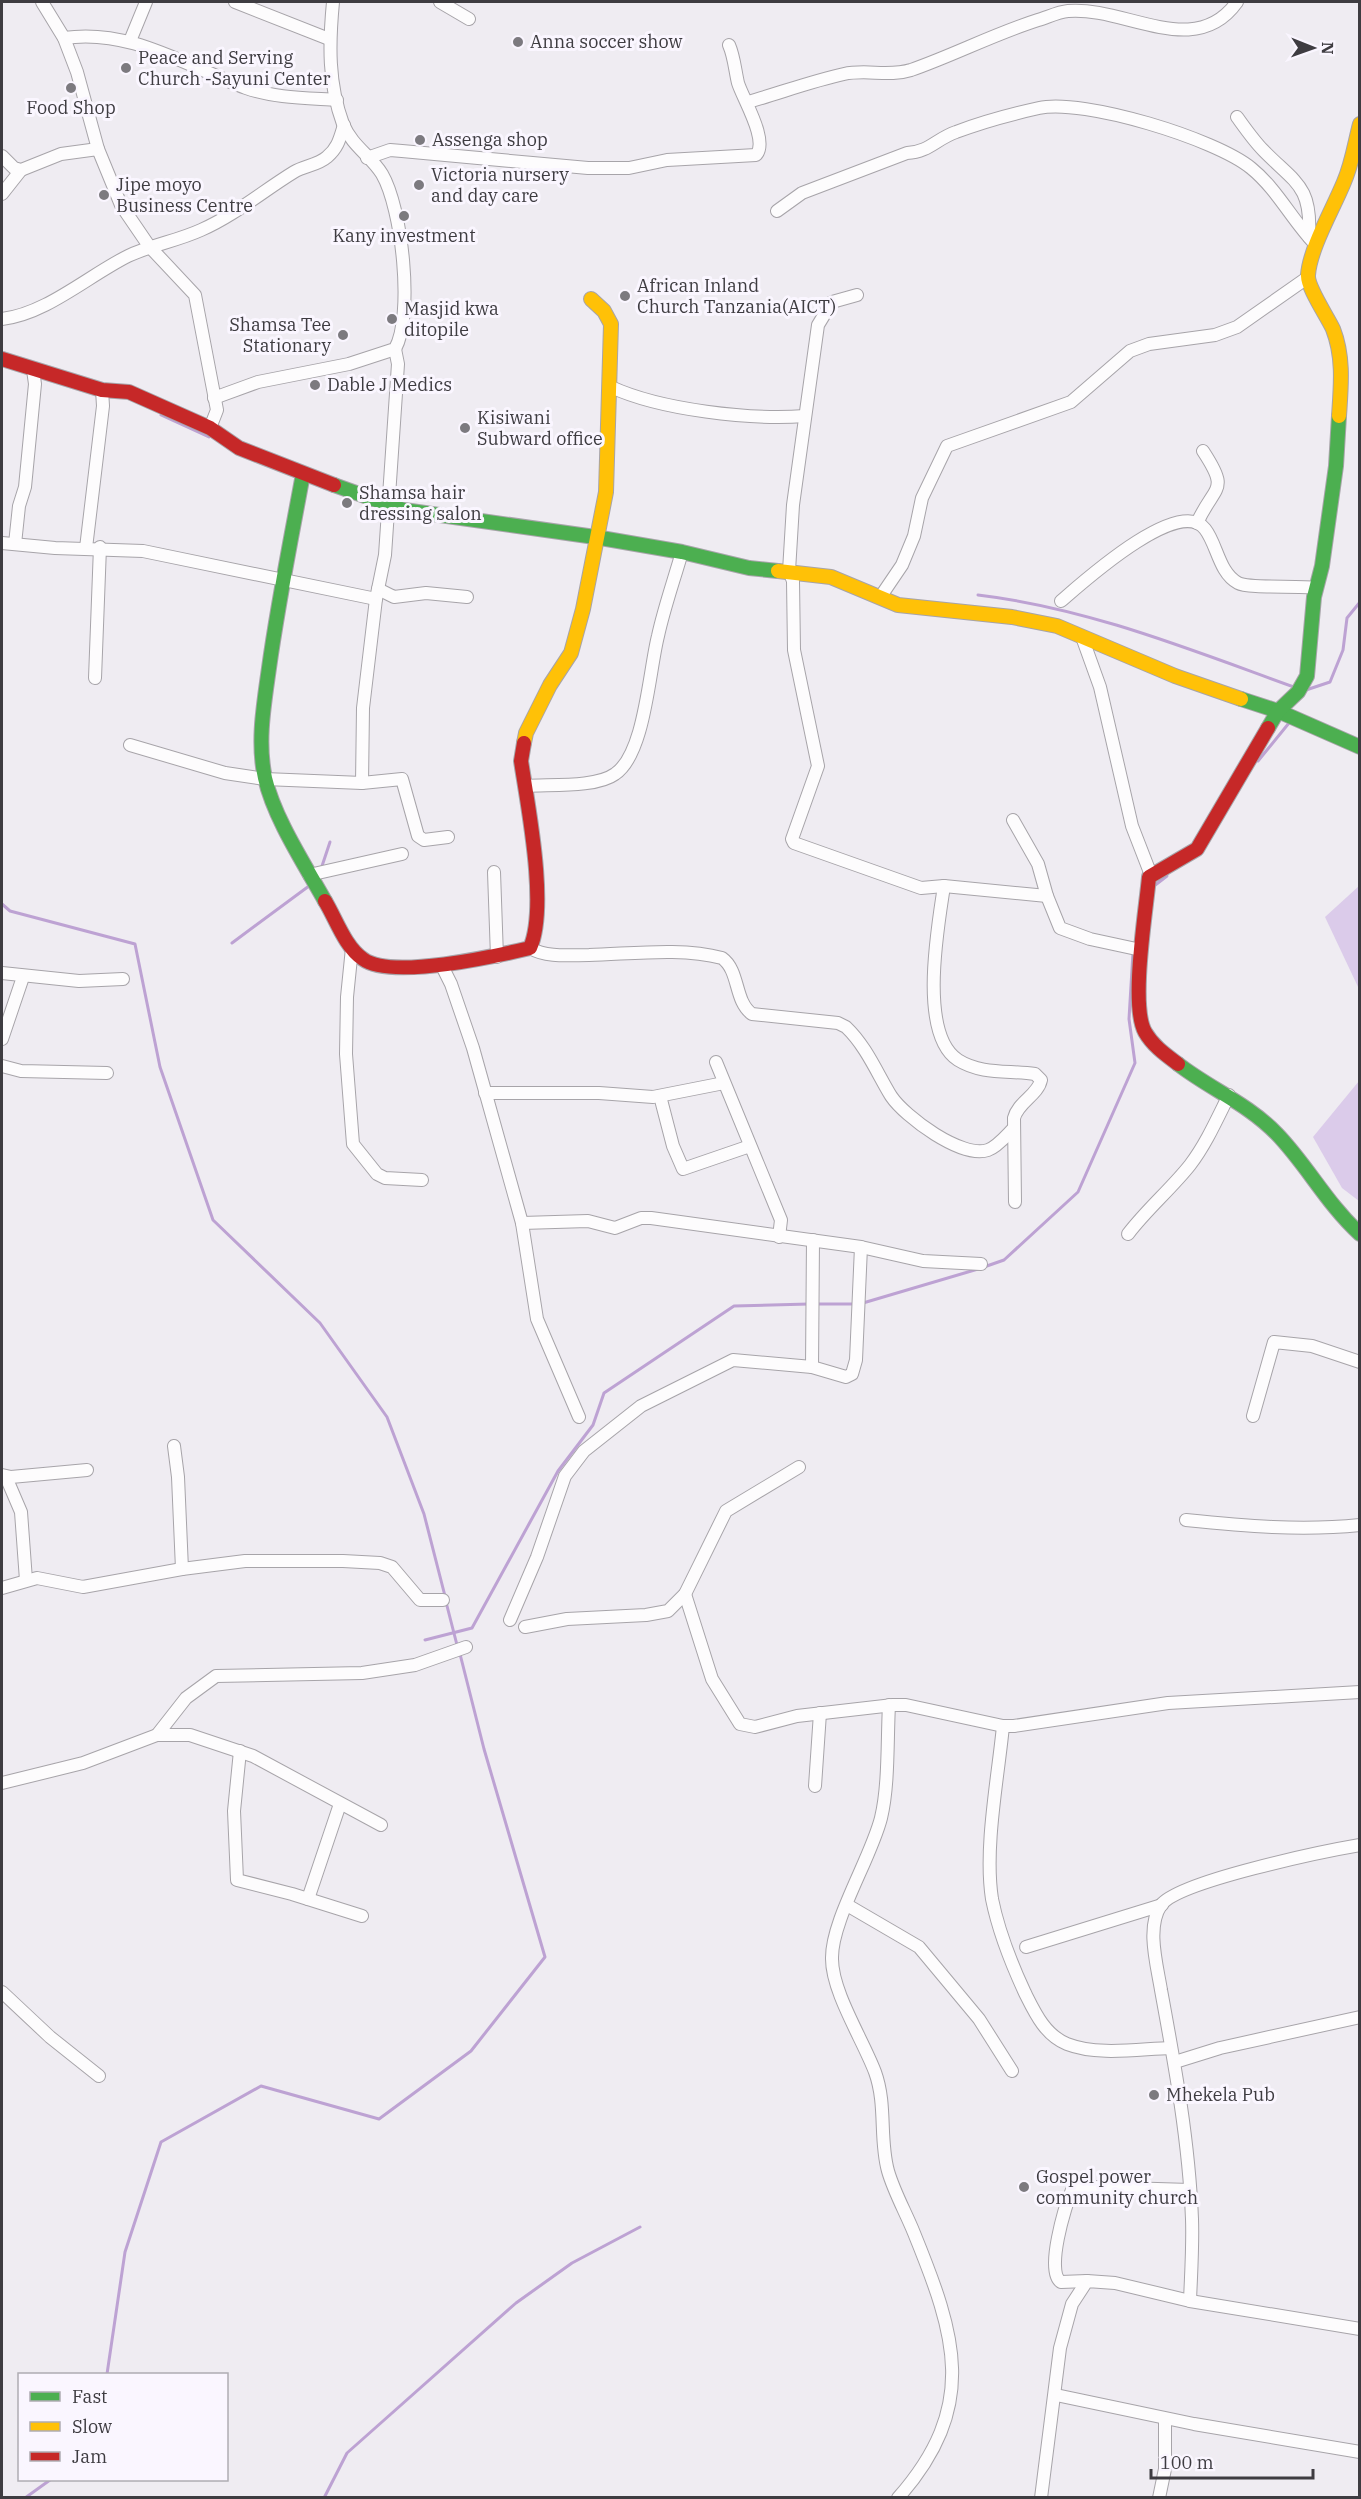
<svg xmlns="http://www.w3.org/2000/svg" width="1361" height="2499" viewBox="0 0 1361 2499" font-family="'IBM Plex Serif',serif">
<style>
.green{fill:#dbcbea}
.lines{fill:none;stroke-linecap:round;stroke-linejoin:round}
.stream{stroke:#bda2d3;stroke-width:3}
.street-casing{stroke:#a7a4a9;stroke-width:14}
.fast-casing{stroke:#a7a4a9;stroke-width:16}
.slow-casing{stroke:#a7a4a9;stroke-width:16}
.jam-casing{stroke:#a7a4a9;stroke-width:16}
.street{stroke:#fdfcfd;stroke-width:12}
.fast{stroke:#4caf50;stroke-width:14}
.slow{stroke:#ffc107;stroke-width:14}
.jam{stroke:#c62828;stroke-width:14}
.poi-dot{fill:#7c7a7f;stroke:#faf6ff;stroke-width:2}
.labels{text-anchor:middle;stroke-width:6;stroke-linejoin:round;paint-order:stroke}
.poi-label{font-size:18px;fill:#3e3c41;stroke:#faf6ff;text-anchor:start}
</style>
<rect width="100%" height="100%" fill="#efecf2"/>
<!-- green -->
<g class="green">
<path d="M 1359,886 L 1359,989 L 1325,917 Z"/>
<path d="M 1359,1081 L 1359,1201 L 1342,1188 L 1313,1137 Z"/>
</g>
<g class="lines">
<!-- stream -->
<g class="stream">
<path d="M 161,415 L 209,437"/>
<path d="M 978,595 C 1088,608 1191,650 1294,687"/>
<path d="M 1306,690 L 1330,682 L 1343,650 L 1347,618 L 1360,602"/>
<path d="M 1258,761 L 1289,723"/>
<path d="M 321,869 L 330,842"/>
<path d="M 1154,886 L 1167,876"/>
<path d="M 2,904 L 10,911 L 135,944 L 160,1067 L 213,1220 L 320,1323 L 387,1417 L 424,1514 L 445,1596"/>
<path d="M 232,943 L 309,886"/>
<path d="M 984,1267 L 1004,1260 L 1078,1192 L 1135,1063 L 1129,1019 L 1133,952"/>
<path d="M 863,1303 L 978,1269"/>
<path d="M 815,1304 L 854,1304"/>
<path d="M 446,1602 L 457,1645"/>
<path d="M 425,1640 L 472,1628 L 558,1471 L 593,1425 L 604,1393 L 734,1306 L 809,1304"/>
<path d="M 107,2374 L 125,2252 L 161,2142 L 261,2086 L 379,2119 L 471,2051 L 545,1957 L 484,1749 L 460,1654"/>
<path d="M 25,2498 L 50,2480"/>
<path d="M 324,2498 L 347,2453 L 516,2303 L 572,2263 L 640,2227"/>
</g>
<!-- street casing -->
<g class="street-casing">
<g id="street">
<path d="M 42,2 L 64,38 L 77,72 L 98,149 L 121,205 L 149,246 L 195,295 L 217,410 L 210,428"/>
<path d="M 235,2 L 329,39"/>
<path d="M 440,2 L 469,19"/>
<path d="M 64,38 C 130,28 186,66 246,88 C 274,98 308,98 337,100"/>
<path d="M 130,41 L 146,2"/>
<path d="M 748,102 C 780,93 812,81 844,74 C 866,69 889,77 911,70 C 954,55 994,34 1038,20 C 1048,17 1058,12 1068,11 C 1125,6 1195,61 1237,2"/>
<path d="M 1237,117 C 1245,128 1254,141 1263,150 C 1295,183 1312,185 1309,237"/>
<path d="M 2,156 L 14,168 L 21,170 L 61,154 L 98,149"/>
<path d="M 367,158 L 390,150 L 402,151 L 588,168 L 629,168 L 667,160 L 756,155 C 769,141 743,99 738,83 C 735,70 734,56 729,45"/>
<path d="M 2,194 L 21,170"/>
<path d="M 777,211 L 802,193 L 907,153 C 929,152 936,139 956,132 C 982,122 1012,114 1039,108 C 1083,98 1216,139 1251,168 C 1277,189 1292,220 1315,244"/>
<path d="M 857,295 L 832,302 L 818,325 L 793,505 L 789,571 L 793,581 L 794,650 L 818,766 L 792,839 L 794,843 L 921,888 L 944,886 L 1047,896"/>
<path d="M 2,319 C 46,314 88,276 128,256 C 151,245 177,241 201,230 C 235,215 263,191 294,172 C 304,166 318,165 327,157 C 338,148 340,138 344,125"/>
<path d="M 611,387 C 661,410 750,420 805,416"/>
<path d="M 214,398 L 258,382 L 349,364 L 395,349 C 414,315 402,208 382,174 C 371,156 352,146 343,124 C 328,83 329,44 333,2"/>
<path d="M 1197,523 C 1215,484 1230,492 1203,451"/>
<path d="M 2,543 L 55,548 L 143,551 L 376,599"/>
<path d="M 15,544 L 19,506 L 25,487 L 35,384 L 33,370"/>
<path d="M 86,548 L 103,406 L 102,390"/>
<path d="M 378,589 L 394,597 L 426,593 L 467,597"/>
<path d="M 881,596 L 902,565 L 914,536 L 922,498 L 947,446 L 1071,402 L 1130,351 L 1149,344 L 1215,335 L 1237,327 L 1307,278"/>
<path d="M 1061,601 C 1082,583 1179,495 1205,529 C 1217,544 1219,573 1238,583 C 1249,589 1299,585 1316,588"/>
<path d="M 1082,637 L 1100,687 L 1132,826 L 1151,875"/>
<path d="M 95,678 L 100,547"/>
<path d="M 130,745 L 225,773 L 265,779 L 362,783 L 402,779 L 418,836 L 424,840 L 448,837"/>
<path d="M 362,783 L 363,708 L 376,599 L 385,555 L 398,364 L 395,349"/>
<path d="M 525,786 C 548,784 596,788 615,774 C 645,754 649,671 658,636 C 664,608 674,580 682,552"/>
<path d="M 1013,820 L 1038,864 L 1047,896 L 1060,928 L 1090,939 L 1141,950"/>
<path d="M 494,872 L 497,957"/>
<path d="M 309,875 L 402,854"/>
<path d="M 944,886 C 938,926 918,1034 958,1060 C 982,1075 1009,1070 1035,1074 L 1041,1080 C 1038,1095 1018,1102 1014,1118 L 1015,1202"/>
<path d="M 352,948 L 347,997 L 346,1054 L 353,1144 L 377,1174 L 385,1178 L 422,1180"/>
<path d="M 530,948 C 547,958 570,955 589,955 C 631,954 681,947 722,958 C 740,971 734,1001 752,1014 L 838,1023 L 846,1027 C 866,1046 877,1073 891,1096 C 905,1117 962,1159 988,1150 C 997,1147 1006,1136 1013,1129"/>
<path d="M 441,964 L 451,984 L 473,1048 L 522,1223 L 537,1319 L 579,1417"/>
<path d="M 2,973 L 79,981 L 123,979"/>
<path d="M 2,1039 L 23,977"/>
<path d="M 716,1062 L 781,1220 L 779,1237"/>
<path d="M 2,1066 L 21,1071 L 107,1073"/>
<path d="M 485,1093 L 599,1093 L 653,1097 L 724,1083"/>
<path d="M 660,1096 L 673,1146 L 683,1169 L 750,1146"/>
<path d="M 522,1223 L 588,1221 L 615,1228 L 641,1218 L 651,1218 L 861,1247 L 923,1261 L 981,1264"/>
<path d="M 1128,1234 C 1147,1209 1171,1189 1190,1165 C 1206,1144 1217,1119 1229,1095"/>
<path d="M 812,1367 L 813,1240"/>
<path d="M 1253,1416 L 1274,1342 L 1312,1346 L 1360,1362"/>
<path d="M 174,1446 L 178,1477 L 182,1569"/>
<path d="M 2,1475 L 11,1477 L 87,1470"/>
<path d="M 6,1477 L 21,1512 L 26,1580"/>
<path d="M 1186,1520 C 1244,1526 1301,1531 1360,1525"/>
<path d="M 2,1588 L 37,1578 L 83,1587 L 182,1569 L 245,1561 L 343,1561 L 380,1563 L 392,1567 L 420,1600 L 443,1600"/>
<path d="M 685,1594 L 712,1679 L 740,1724 L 755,1727 L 797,1716 L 893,1705 L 906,1705 L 1003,1726 L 1014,1726 L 1168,1703 L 1360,1692"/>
<path d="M 510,1620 L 537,1557 L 565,1476 L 584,1451 L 641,1406 L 733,1360 L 812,1367 L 846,1377 L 852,1374 L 856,1360 L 861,1247"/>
<path d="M 525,1627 L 567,1619 L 646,1615 L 668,1611 L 685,1594 L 726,1511 L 799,1467"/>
<path d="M 889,1705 C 887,1741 889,1785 881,1818 C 871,1858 831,1921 832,1959 C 832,1992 863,2040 875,2072 C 887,2105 879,2139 888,2171 C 894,2192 906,2213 914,2233 C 956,2336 979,2406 898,2498"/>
<path d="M 1003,1726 C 998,1778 984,1848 992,1899 C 998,1929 1012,1965 1025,1993 C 1035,2013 1045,2035 1067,2044 C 1098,2056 1138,2049 1171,2048"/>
<path d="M 157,1735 L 186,1698 L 216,1676 L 362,1673 L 415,1665 L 466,1647"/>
<path d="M 240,1751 L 234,1811 L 237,1880 L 292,1894 L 362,1916"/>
<path d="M 2,1783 L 83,1763 L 157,1735 L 190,1735 L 253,1756 L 381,1825"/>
<path d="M 815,1786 L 820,1713"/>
<path d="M 308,1899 L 340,1804"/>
<path d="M 847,1905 L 919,1947 L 979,2019 L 1012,2071"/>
<path d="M 1026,1947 L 1162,1905"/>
<path d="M 2,1992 L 50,2037 L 99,2076"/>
<path d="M 1175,2062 L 1220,2048 L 1360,2017"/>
<path d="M 1087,2281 L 1061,2282 C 1045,2272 1065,2206 1072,2190 L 1092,2187 L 1190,2190"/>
<path d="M 1190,2301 C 1191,2274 1193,2246 1192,2219 C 1189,2142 1175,2066 1161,1990 C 1157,1965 1146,1927 1161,1905 C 1179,1881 1325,1851 1360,1845"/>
<path d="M 1056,2395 L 1194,2424 L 1360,2452"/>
<path d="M 1041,2498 L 1060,2348 L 1072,2304 L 1087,2281 L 1115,2283 L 1190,2301 L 1360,2329"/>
<path d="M 1159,2498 L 1165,2469 L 1165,2419"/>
</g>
</g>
<!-- fast casing -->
<g class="fast-casing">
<g id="fast">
<path d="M 303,474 C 291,539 278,603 269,668 C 264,704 257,742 265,778 C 274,818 305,865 325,901"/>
<path d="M 334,485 L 404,510 L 595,537 L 682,552 L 749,568 L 778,571"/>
<path d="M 1241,699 L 1278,711 L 1360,747"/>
<path d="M 1268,728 L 1278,711 L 1298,692 L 1307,676 L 1314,597 L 1322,566 L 1336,466 L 1339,416"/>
<path d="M 1178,1064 C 1210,1089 1247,1103 1277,1134 C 1307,1165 1327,1204 1360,1234"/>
</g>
</g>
<!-- slow casing -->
<g class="slow-casing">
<g id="slow">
<path d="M 1339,416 C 1341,386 1344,357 1333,329 C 1327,316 1307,287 1308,275 C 1310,248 1333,209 1344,182 C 1352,164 1355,143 1360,124"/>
<path d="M 778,571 L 831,577 L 898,605 L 1012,617 L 1057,626 L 1175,676 L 1241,699"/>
<path d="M 524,743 L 526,733 L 550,685 L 571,653 L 583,609 L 606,492 L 611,324 L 604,311 L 591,299"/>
</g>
</g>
<!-- jam casing -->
<g class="jam-casing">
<g id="jam">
<path d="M 2,359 L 102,390 L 129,392 L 210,428 L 239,448 L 334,485"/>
<path d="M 325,901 C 336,919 345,947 363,959 C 391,980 496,956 530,948 C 548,907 528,807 521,761 L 524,743"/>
<path d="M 1178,1064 C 1166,1055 1153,1046 1145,1032 C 1130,1005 1146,911 1149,877 L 1197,849 L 1268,728"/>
</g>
</g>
<!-- street -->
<use href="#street" class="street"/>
<!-- fast -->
<use href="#fast" class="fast"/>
<!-- slow -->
<use href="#slow" class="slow"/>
<!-- jam -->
<use href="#jam" class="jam"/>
</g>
<!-- markers -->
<g class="poi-dot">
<circle cx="518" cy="42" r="6"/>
<circle cx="126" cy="68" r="6"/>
<circle cx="71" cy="88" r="6"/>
<circle cx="420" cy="140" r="6"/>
<circle cx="419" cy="185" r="6"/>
<circle cx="104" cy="195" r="6"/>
<circle cx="404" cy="216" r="6"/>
<circle cx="625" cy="296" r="6"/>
<circle cx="392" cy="319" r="6"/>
<circle cx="343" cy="335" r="6"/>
<circle cx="315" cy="385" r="6"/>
<circle cx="465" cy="428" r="6"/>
<circle cx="347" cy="503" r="6"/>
<circle cx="1154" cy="2095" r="6"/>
<circle cx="1024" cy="2187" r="6"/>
</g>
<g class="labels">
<!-- poi labels -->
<g class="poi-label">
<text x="530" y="48">Anna soccer show</text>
<text x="138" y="64">Peace and Serving<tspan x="138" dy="21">Church -Sayuni Center</tspan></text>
<text x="71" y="114" text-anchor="middle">Food Shop</text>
<text x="432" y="146">Assenga shop</text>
<text x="431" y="181">Victoria nursery<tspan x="431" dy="21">and day care</tspan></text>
<text x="116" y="191">Jipe moyo<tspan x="116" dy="21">Business Centre</tspan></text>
<text x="404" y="242" text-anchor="middle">Kany investment</text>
<text x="637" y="292">African Inland<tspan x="637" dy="21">Church Tanzania(AICT)</tspan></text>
<text x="404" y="315">Masjid kwa<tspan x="404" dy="21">ditopile</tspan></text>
<text x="331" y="331" text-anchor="end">Shamsa Tee<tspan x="331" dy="21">Stationary</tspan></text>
<text x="327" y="391">Dable J Medics</text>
<text x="477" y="424">Kisiwani<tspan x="477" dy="21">Subward office</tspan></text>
<text x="359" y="499">Shamsa hair<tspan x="359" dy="21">dressing salon</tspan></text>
<text x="1166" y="2101">Mhekela Pub</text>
<text x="1036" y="2183">Gospel power<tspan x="1036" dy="21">community church</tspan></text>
</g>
</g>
<!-- border -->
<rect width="1361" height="2499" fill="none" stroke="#3e3c41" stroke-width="6"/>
<!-- legend -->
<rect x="18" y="2373" width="210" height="108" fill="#faf6ff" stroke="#afacb3" stroke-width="1.5"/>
<rect x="30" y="2392" width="30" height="9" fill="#4caf50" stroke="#afacb3" stroke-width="1.5"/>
<text x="72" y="2403" font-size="18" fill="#3e3c41">Fast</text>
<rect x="30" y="2422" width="30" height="9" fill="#ffc107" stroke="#afacb3" stroke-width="1.5"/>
<text x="72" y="2433" font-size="18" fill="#3e3c41">Slow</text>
<rect x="30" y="2452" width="30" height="9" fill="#c62828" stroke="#afacb3" stroke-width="1.5"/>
<text x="72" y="2463" font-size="18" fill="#3e3c41">Jam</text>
<!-- north arrow -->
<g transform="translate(1313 48) rotate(91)" stroke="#faf6ff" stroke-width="4.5" paint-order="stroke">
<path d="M0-4.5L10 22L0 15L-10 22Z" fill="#3e3c41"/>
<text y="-9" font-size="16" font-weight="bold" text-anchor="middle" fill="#3e3c41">N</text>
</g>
<!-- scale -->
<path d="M1151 2469v9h162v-9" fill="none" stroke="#3e3c41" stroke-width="3"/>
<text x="1160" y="2469" font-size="18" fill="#3e3c41" stroke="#faf6ff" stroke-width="4.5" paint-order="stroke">100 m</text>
</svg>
